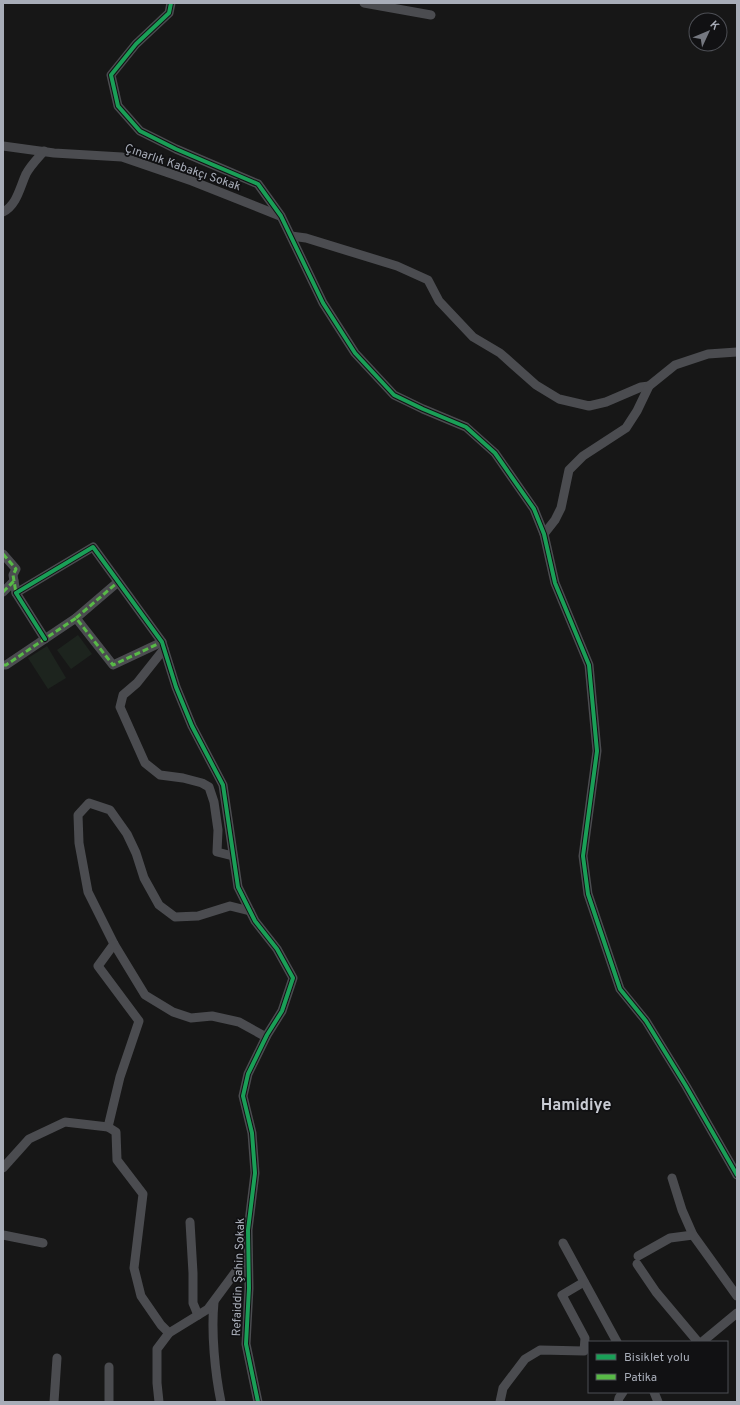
<svg xmlns="http://www.w3.org/2000/svg" width="740" height="1405" viewBox="0 0 740 1405" font-family="Overpass,sans-serif">
<style>
.green{fill:#1d241e}
.lines{fill:none;stroke-linecap:round;stroke-linejoin:round}
.minor{stroke:#4b4c50;stroke-width:9}
.quiet{stroke:#58b947;stroke-width:3;stroke-dasharray:6 3;stroke-linecap:butt}
.cycleway-casing{stroke:#111113;stroke-width:6}
.cycleway{stroke:#1a9f57;stroke-width:4}
.labels{text-anchor:middle;stroke-width:3.5;stroke-linejoin:round;paint-order:stroke}
.street-label{font-size:12px;fill:#a8adb8;stroke:#111113}
.district-label{font-size:16px;font-weight:bold;fill:#c9ccd4;stroke:#111113}
</style>
<rect width="100%" height="100%" fill="#171717"/>
<!-- green -->
<g class="green">
<path d="M 78,635 L 92,654 L 71,669 L 57,650 Z"/>
<path d="M 47,646 L 66,678 L 48,689 L 28,658 Z"/>
</g>
<g class="lines">
<!-- minor -->
<g class="minor">
<path d="M 171,3 L 169,13 L 136,44 L 111,75 L 118,106 L 140,131 L 176,149 L 258,184 L 281,216 L 323,303 L 355,353 L 394,395 L 423,409 L 466,427 L 495,453 L 534,509 L 544,534 L 555,583 L 589,665 L 597,751 L 583,856 L 588,894 L 620,989 L 646,1021 L 686,1086 L 737,1175"/>
<path d="M 364,3 L 431,15"/>
<path d="M 3,146 L 54,153 L 122,157 L 192,181 L 280,216"/>
<path d="M 3,212 C 17,205 20,187 26,174 C 30,166 38,158 44,151"/>
<path d="M 291,236 L 306,238 L 397,266 L 428,280 L 439,301 L 473,337 L 500,353 L 536,385 L 559,399 L 589,406 L 606,402 L 641,387 L 649,386"/>
<path d="M 544,534 L 555,520 L 561,508 L 569,470 L 583,456 L 626,428 L 637,411 L 649,386 L 675,365 L 708,354 L 737,352"/>
<path d="M 3,554 L 16,569 L 13,575 L 16,593"/>
<path d="M 3,592 L 14,581"/>
<path d="M 76,618 L 118,582"/>
<path d="M 45,639 L 16,593 L 93,547 L 162,642 L 176,687 L 192,726 L 223,785 L 238,887 L 255,921 L 277,949 L 293,978 L 282,1011 L 267,1035 L 248,1074 L 243,1096 L 252,1133 L 255,1173 L 248,1230 L 249,1288 L 246,1344 L 258,1402"/>
<path d="M 164,649 L 137,683 L 123,695 L 120,707 L 145,763 L 160,775 L 183,778 L 202,783 L 209,787 L 214,802 L 218,830 L 217,852 L 233,856"/>
<path d="M 3,665 L 6,665 L 76,618 L 113,665 L 162,642"/>
<path d="M 250,911 L 230,906 L 198,916 L 175,917 L 159,905 L 144,878 L 136,853 L 127,834 L 110,810 L 89,803 L 78,815 L 79,843 L 88,892 L 114,944 L 145,995 L 173,1012 L 191,1018 L 212,1016 L 239,1022 L 266,1037"/>
<path d="M 108,1127 L 120,1077 L 139,1021 L 98,966 L 114,944"/>
<path d="M 3,1168 L 29,1139 L 65,1122 L 108,1127 L 116,1132 L 117,1160 L 143,1194 L 134,1268 L 141,1296 L 161,1325 L 169,1333"/>
<path d="M 672,1178 L 682,1210 L 693,1235 L 737,1296"/>
<path d="M 190,1222 L 193,1273 L 193,1303 L 198,1315"/>
<path d="M 3,1235 L 43,1243"/>
<path d="M 563,1243 L 617,1342"/>
<path d="M 638,1256 L 670,1238 L 693,1235"/>
<path d="M 637,1264 L 656,1292 L 698,1342"/>
<path d="M 214,1302 C 211,1332 215,1373 221,1402"/>
<path d="M 702,1342 L 737,1313"/>
<path d="M 109,1367 L 109,1402"/>
<path d="M 654,1392 L 658,1402"/>
<path d="M 54,1402 L 57,1358"/>
<path d="M 159,1402 L 157,1383 L 157,1349 L 169,1333 L 208,1309 L 248,1255"/>
<path d="M 500,1402 L 503,1388 L 525,1359 L 540,1350 L 584,1351 L 585,1338 L 562,1295 L 584,1282"/>
<path d="M 618,1402 L 619,1398 L 623,1392"/>
</g>
<!-- quiet -->
<g class="quiet">
<path d="M 3,554 L 16,569 L 13,575 L 16,593"/>
<path d="M 3,592 L 14,581"/>
<path d="M 76,618 L 118,582"/>
<path d="M 3,665 L 6,665 L 76,618 L 113,665 L 162,642 L 160,640"/>
</g>
<!-- cycleway casing -->
<g class="cycleway-casing">
<g id="cycleway">
<path d="M 171,3 L 169,13 L 136,44 L 111,75 L 118,106 L 140,131 L 176,149 L 258,184 L 281,216 L 323,303 L 355,353 L 394,395 L 423,409 L 466,427 L 495,453 L 534,509 L 544,534 L 555,583 L 589,665 L 597,751 L 583,856 L 588,894 L 620,989 L 646,1021 L 686,1086 L 737,1175"/>
<path d="M 45,639 L 16,593 L 93,547 L 162,642 L 176,687 L 192,726 L 223,785 L 238,887 L 255,921 L 277,949 L 293,978 L 282,1011 L 267,1035 L 248,1074 L 243,1096 L 252,1133 L 255,1173 L 248,1230 L 249,1288 L 246,1344 L 258,1402"/>
</g>
</g>
<!-- cycleway -->
<use href="#cycleway" class="cycleway"/>
</g>
<g class="labels">
<!-- street labels -->
<g class="street-label">
<text transform="translate(183 167) rotate(19)" y="4">Çınarlık Kabakçı Sokak</text>
<text transform="translate(238 1277) rotate(-88)" y="4">Refaiddin Şahin Sokak</text>
</g>
<!-- district labels -->
<g class="district-label">
<text x="576" y="1110">Hamidiye</text>
</g>
</g>
<!-- border -->
<rect width="740" height="1405" fill="none" stroke="#a8adb8" stroke-width="8"/>
<!-- legend -->
<rect x="588" y="1341" width="140" height="52" fill="#111113" stroke="#4d4f55"/>
<rect x="596" y="1354" width="20" height="6" fill="#1a9f57" stroke="#4d4f55"/>
<text x="624" y="1361" font-size="12" fill="#a8adb8">Bisiklet yolu</text>
<rect x="596" y="1374" width="20" height="6" fill="#58b947" stroke="#4d4f55"/>
<text x="624" y="1381" font-size="12" fill="#a8adb8">Patika</text>
<!-- north arrow -->
<g transform="translate(708 32) rotate(46)"><circle r="19" fill="#111113" stroke="#4d4f55"/>
<path d="M0-3L7 15L0 10L-7 15Z" fill="#757880"/>
<text y="-6" font-size="11" font-weight="bold" text-anchor="middle" fill="#a8adb8">K</text>
</g>
</svg>
